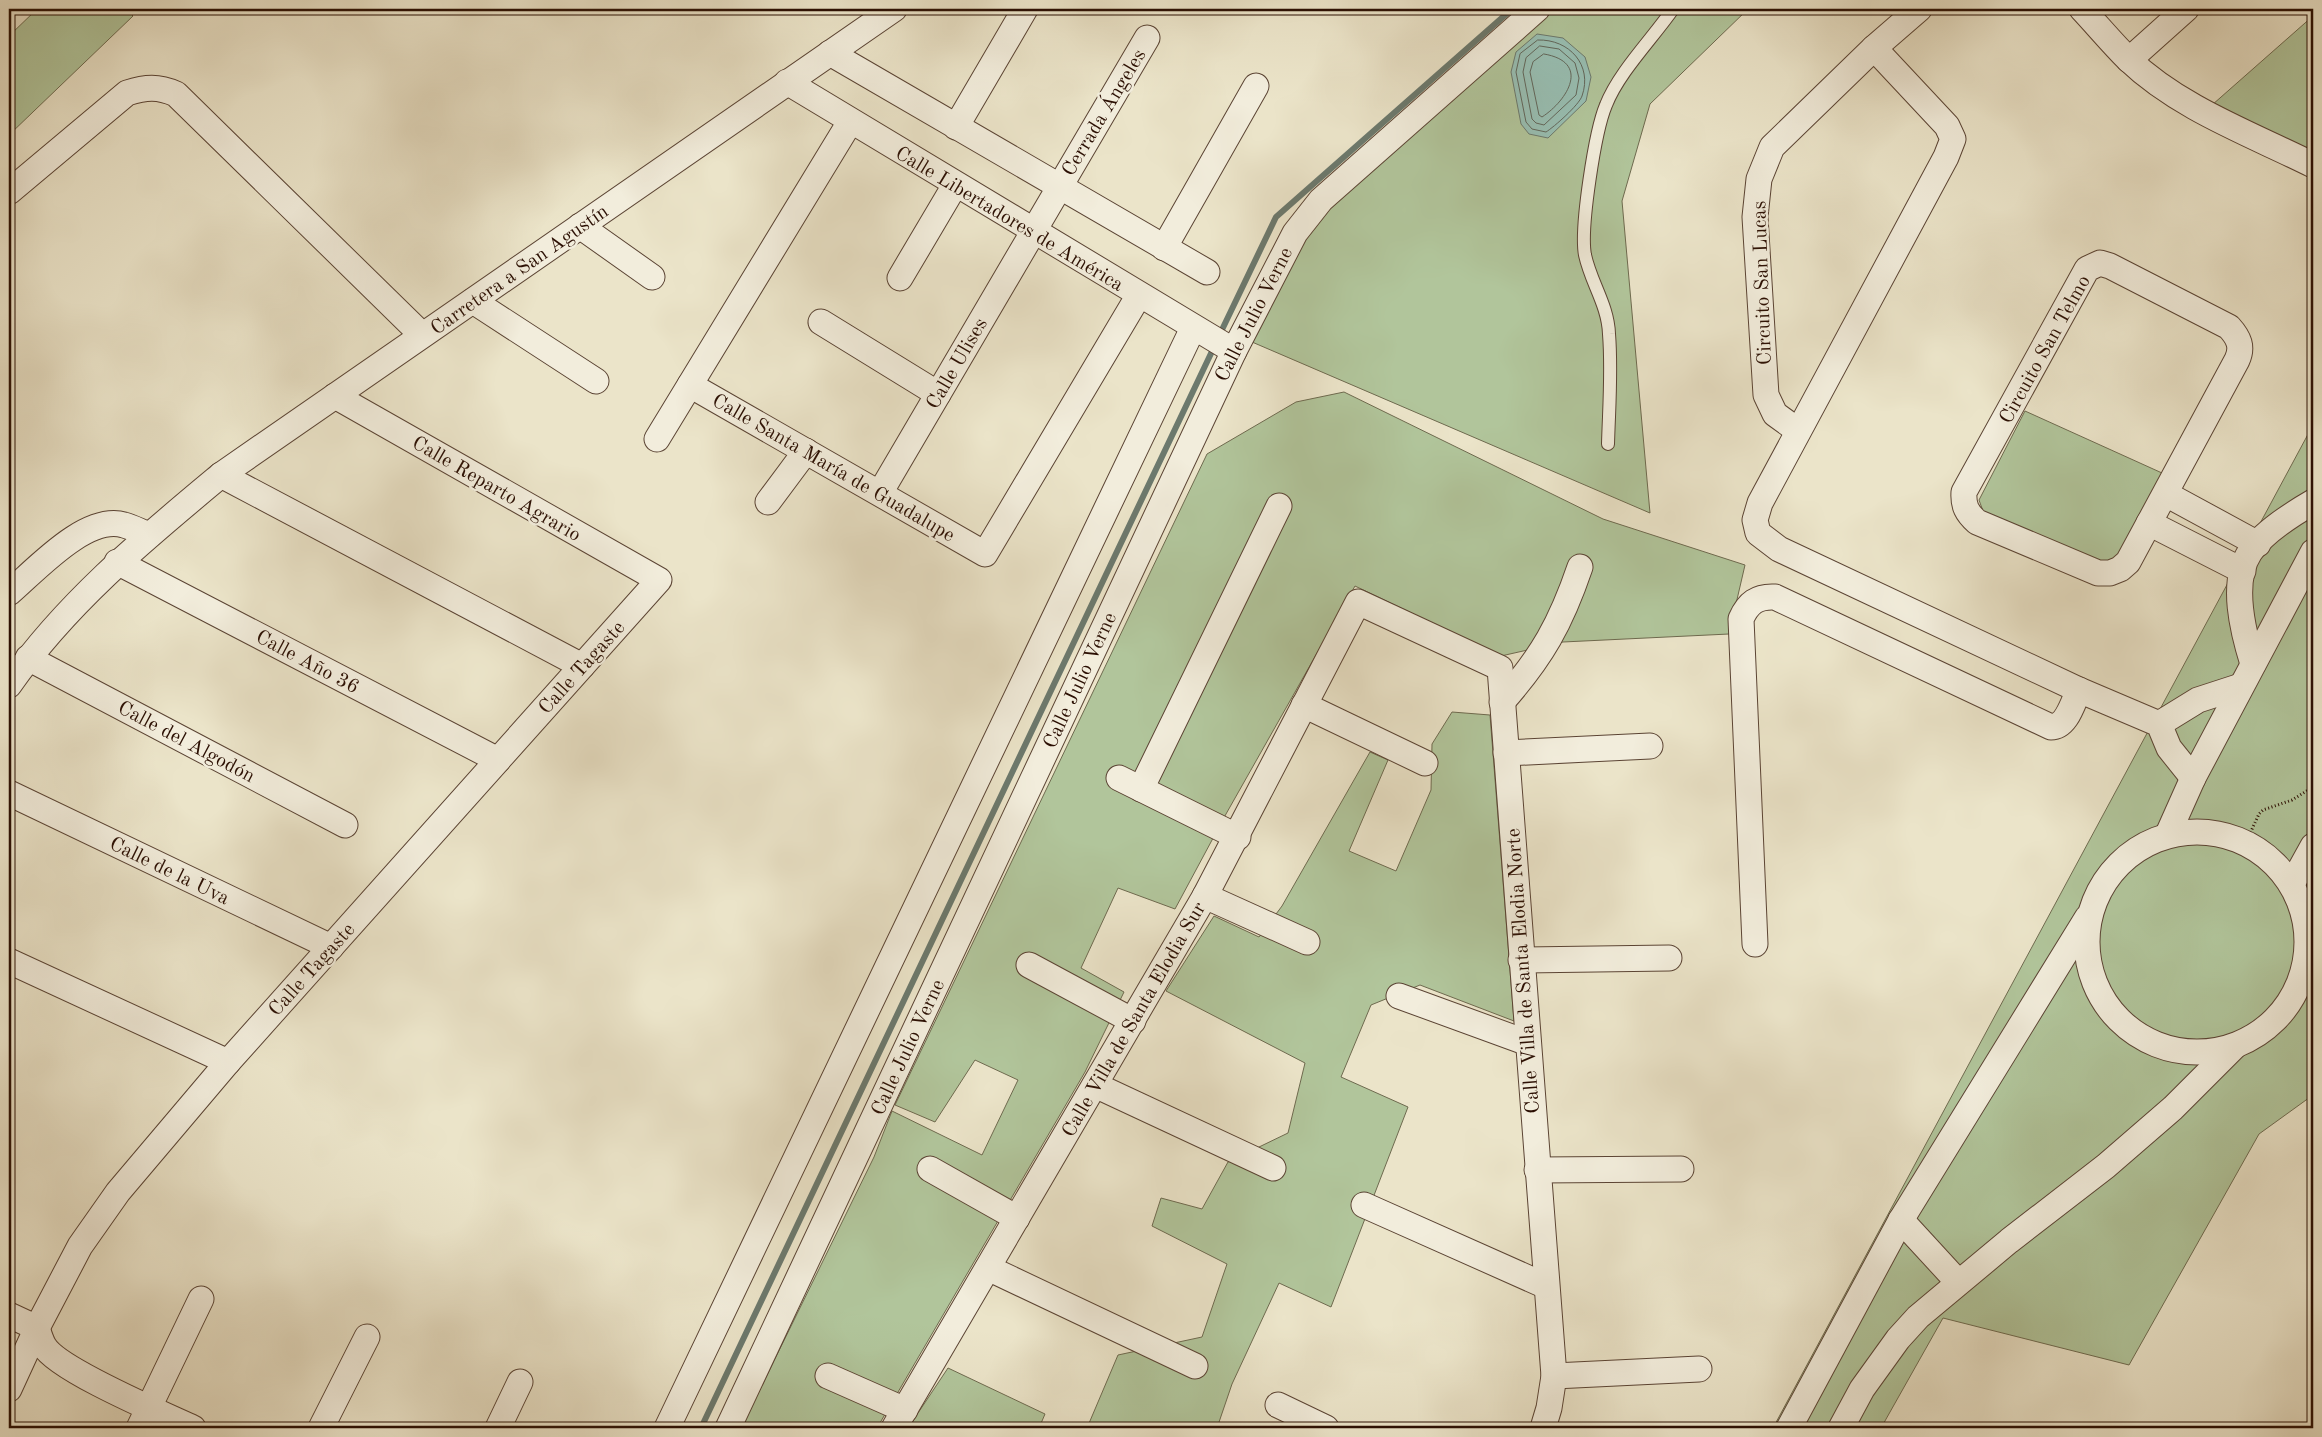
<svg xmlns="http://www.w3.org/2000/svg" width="2322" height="1437" viewBox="0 0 2322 1437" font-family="'Old Standard TT',serif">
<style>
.green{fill:#b1c59b;stroke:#6e6a4f}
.water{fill:#98bfb3;stroke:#6c796d}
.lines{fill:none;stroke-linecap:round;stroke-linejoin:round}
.shore{stroke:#62675b;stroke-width:1}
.stream{stroke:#6c796d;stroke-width:6}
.service-casing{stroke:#5b4434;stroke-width:14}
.minor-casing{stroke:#5b4434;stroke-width:27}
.path{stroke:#2b0f03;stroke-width:3;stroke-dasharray:1 2.5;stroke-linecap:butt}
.service{stroke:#f2eddc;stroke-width:12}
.minor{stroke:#f2eddc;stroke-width:25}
.labels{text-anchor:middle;stroke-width:5;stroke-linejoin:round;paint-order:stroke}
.street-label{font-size:20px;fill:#2b0f03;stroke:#f2eddc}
</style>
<rect width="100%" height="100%" fill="#ebe4c9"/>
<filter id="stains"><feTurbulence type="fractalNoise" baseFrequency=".004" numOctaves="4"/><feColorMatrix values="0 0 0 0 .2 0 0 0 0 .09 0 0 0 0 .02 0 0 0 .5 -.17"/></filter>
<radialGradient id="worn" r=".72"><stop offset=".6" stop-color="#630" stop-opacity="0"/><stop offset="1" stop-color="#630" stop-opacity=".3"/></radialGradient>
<!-- green -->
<g class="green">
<path d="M 37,9 L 126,9 L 133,16 L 9,135 L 9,36 Z"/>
<path d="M 1551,9 L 1748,9 L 1650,104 L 1622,201 L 1650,513 L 1252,342 L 1297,248 L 1343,193 Z"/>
<path d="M 2313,16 L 2313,154 L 2212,105 Z"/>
<path d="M 1344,392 L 1603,519 L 1745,565 L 1729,634 L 1563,642 L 1501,656 L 1355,586 L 1226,814 L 1175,909 L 1118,888 L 1081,968 L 1124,992 L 1085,1072 L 877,1428 L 741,1428 L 874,1157 L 892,1111 L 982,1155 L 1018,1080 L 975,1060 L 935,1122 L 895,1105 L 1207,454 L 1296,402 Z"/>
<path d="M 2025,411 L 2162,473 L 2123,556 L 2100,567 L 1983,511 L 1979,500 Z"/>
<path d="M 2313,425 L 2313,1095 L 2259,1134 L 2129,1365 L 1943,1318 L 1881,1428 L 1773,1428 Z"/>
<path d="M 1452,712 L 1490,715 L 1514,1021 L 1420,985 L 1371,1005 L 1341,1077 L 1408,1107 L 1331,1307 L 1279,1283 L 1232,1384 L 1217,1428 L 1087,1428 L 1118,1355 L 1202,1337 L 1227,1264 L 1152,1226 L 1161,1198 L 1202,1209 L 1228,1162 L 1288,1133 L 1305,1063 L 1166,991 L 1214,916 L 1259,937 L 1282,906 L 1370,752 L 1388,760 L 1349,851 L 1396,871 L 1431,790 L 1432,744 Z"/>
<path d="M 948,1368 L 1045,1414 L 1039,1428 L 908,1428 Z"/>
</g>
<!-- water -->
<path class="water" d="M 1537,34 L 1563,38 L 1585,57 L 1591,77 L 1586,101 L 1548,138 L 1529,134 L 1521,124 L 1511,72 L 1516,52 Z"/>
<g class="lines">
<!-- shore -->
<g class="shore">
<path d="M 1538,40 C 1569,39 1593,65 1582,96 C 1579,105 1554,127 1546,132 L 1532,129 L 1526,122 L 1516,72 L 1520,54 Z"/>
<path d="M 1540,46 L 1559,49 L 1575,63 L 1579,78 L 1576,95 L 1544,125 L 1536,123 L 1532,119 L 1523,72 L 1526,58 Z"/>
<path d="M 1544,54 C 1591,62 1568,100 1542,117 L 1539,115 L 1530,72 L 1533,62 Z"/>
</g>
<!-- stream -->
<g class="stream">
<path d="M 1219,336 L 1276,217 L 1512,9"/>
<path d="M 701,1428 L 1215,345"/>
</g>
<!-- service casing -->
<g class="service-casing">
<path id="service" d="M 1608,444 C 1609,408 1612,371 1609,334 C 1608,305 1591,283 1585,255 C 1580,228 1595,131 1606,105 C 1619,72 1652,39 1673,9"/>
</g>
<!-- minor casing -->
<g class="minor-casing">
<g id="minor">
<path d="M 2082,9 C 2097,25 2112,43 2128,59 C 2179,108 2251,134 2313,165"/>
<path d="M 1874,48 L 1947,126 L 1953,139 L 1946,157 L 1760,503 L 1755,520 L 1758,533 L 1779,549 L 2079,690 L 2159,724 L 2169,748 L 2193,778"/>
<path d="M 830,53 L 1207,272"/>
<path d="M 2129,60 L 2186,9"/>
<path d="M 787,82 L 1234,351"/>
<path d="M 956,127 L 1025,9"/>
<path d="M 9,192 L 127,93 C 146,87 158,86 176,94 L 422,335"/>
<path d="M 580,226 L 652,277"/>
<path d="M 1164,248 L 1256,86"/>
<path d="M 2100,263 L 2110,266 L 2229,327 C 2239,338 2243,347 2237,360 L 2128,562 L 2120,569 L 2110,573 L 2098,573 L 1977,522 C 1967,513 1963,506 1964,492 L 2087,269 Z"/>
<path d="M 900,278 L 955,185"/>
<path d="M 473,301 L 596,381"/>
<path d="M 821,322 L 938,394"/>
<path d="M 690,385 L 985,554 L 1139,295"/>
<path d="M 1797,430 L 1775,414 L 1766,395 L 1755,217 L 1759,179 L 1772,147 L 1874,48 L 1919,9"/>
<path d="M 657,439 L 850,122"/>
<path d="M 221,475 L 582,666"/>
<path d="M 880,493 L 1147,38"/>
<path d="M 2166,494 L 2258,544"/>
<path d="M 768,502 L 806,451"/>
<path d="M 2149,523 L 2243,571"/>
<path d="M 117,562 L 498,760"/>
<path d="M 9,593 C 36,570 86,514 124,525 C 132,527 141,532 149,535"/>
<path d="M 28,658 L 345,825"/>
<path d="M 2253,664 C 2243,632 2230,582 2250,552 C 2263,533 2294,513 2313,502"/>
<path d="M 9,685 C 67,602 144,539 221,475 L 894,9"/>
<path d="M 1502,702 C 1542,657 1561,623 1580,567"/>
<path d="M 1304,705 L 1425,763"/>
<path d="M 2159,724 L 2198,700 L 2241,686"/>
<path d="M 1506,753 L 1650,746"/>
<path d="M 1119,778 L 1238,837"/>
<path d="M 1141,789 L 1279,506"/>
<path d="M 9,793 L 331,947"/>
<circle cx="2197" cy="942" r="110"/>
<path d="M 2168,834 L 2193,778 L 2313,552"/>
<path d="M 2292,884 L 2313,846"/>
<path d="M 1205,896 L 1307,942"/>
<path d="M 1755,944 L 1741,619 C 1748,603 1757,596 1775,597 L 2051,727 C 2067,727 2073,702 2079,690"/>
<path d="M 1521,960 L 1669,958"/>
<path d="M 9,961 L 228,1062"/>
<path d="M 1029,965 L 1133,1021"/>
<path d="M 1399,996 L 1528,1043"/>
<path d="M 1095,1085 L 1273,1168"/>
<path d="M 930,1169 L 1017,1218"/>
<path d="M 1537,1170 L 1681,1169"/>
<path d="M 1364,1205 L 1546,1286"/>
<path d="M 1901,1220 L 1958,1282"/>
<path d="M 988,1268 L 1195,1366"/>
<path d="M 9,1315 L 37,1328 C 39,1334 41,1341 44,1346 C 58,1370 163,1414 193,1428"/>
<path d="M 828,1376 L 905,1410"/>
<path d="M 1554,1376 L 1699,1369"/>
<path d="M 9,1389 L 37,1328 L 80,1246 L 118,1192 L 228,1062 L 659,580 L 335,396"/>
<path d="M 1278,1405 L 1326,1428"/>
<path d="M 139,1428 L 201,1299"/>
<path d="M 321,1428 L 367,1337"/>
<path d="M 498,1428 L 520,1382"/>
<path d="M 667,1428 L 1193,328"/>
<path d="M 728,1428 L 1234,351 L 1295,233 L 1321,200 L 1537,9"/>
<path d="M 894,1428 L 1205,896 L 1358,602 L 1500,668 L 1554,1376 L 1549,1408 L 1543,1428"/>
<path d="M 1789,1428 L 1901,1220 L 2087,918"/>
<path d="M 1841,1428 L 1862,1389 L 1898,1339 L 1918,1317 L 2009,1241 L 2106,1166 L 2173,1108 L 2235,1046"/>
</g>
</g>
<!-- path -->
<path class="path" d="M 2246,842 L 2259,814 L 2263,810 L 2292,800 L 2313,787"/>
<!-- service -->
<use href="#service" class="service"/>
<!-- minor -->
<use href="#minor" class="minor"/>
</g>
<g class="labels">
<!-- street labels -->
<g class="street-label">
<text transform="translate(1103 112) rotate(-59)" y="7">Cerrada Ángeles</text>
<text transform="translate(1010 218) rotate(31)" y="7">Calle Libertadores de América</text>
<text transform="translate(519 269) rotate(-35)" y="7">Carretera a San Agustín</text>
<text transform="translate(1761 283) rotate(-92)" y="7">Circuito San Lucas</text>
<text transform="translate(1253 314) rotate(-63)" y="7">Calle Julio Verne</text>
<text transform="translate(2044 349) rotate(-61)" y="7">Circuito San Telmo</text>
<text transform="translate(956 363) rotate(-60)" y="7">Calle Ulises</text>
<text transform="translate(834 467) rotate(30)" y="7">Calle Santa María de Guadalupe</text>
<text transform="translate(497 488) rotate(30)" y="7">Calle Reparto Agrario</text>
<text transform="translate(308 661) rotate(28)" y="7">Calle Año 36</text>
<text transform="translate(581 667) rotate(-48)" y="7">Calle Tagaste</text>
<text transform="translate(1079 680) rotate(-65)" y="7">Calle Julio Verne</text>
<text transform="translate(187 741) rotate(28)" y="7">Calle del Algodón</text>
<text transform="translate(170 870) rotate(26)" y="7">Calle de la Uva</text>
<text transform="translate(311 969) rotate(-48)" y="7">Calle Tagaste</text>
<text transform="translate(1522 971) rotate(-94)" y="7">Calle Villa de Santa Elodia Norte</text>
<text transform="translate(1133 1019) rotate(-60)" y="7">Calle Villa de Santa Elodia Sur</text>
<text transform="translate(907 1047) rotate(-65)" y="7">Calle Julio Verne</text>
</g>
</g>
<!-- margin -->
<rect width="2322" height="1437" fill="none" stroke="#ebe4c9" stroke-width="30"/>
<rect x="10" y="10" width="2302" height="1417" fill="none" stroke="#2b0f03" stroke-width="2.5"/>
<rect x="15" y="15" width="2292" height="1407" fill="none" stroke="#2b0f03"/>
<rect width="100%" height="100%" filter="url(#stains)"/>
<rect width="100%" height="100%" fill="url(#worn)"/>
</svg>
